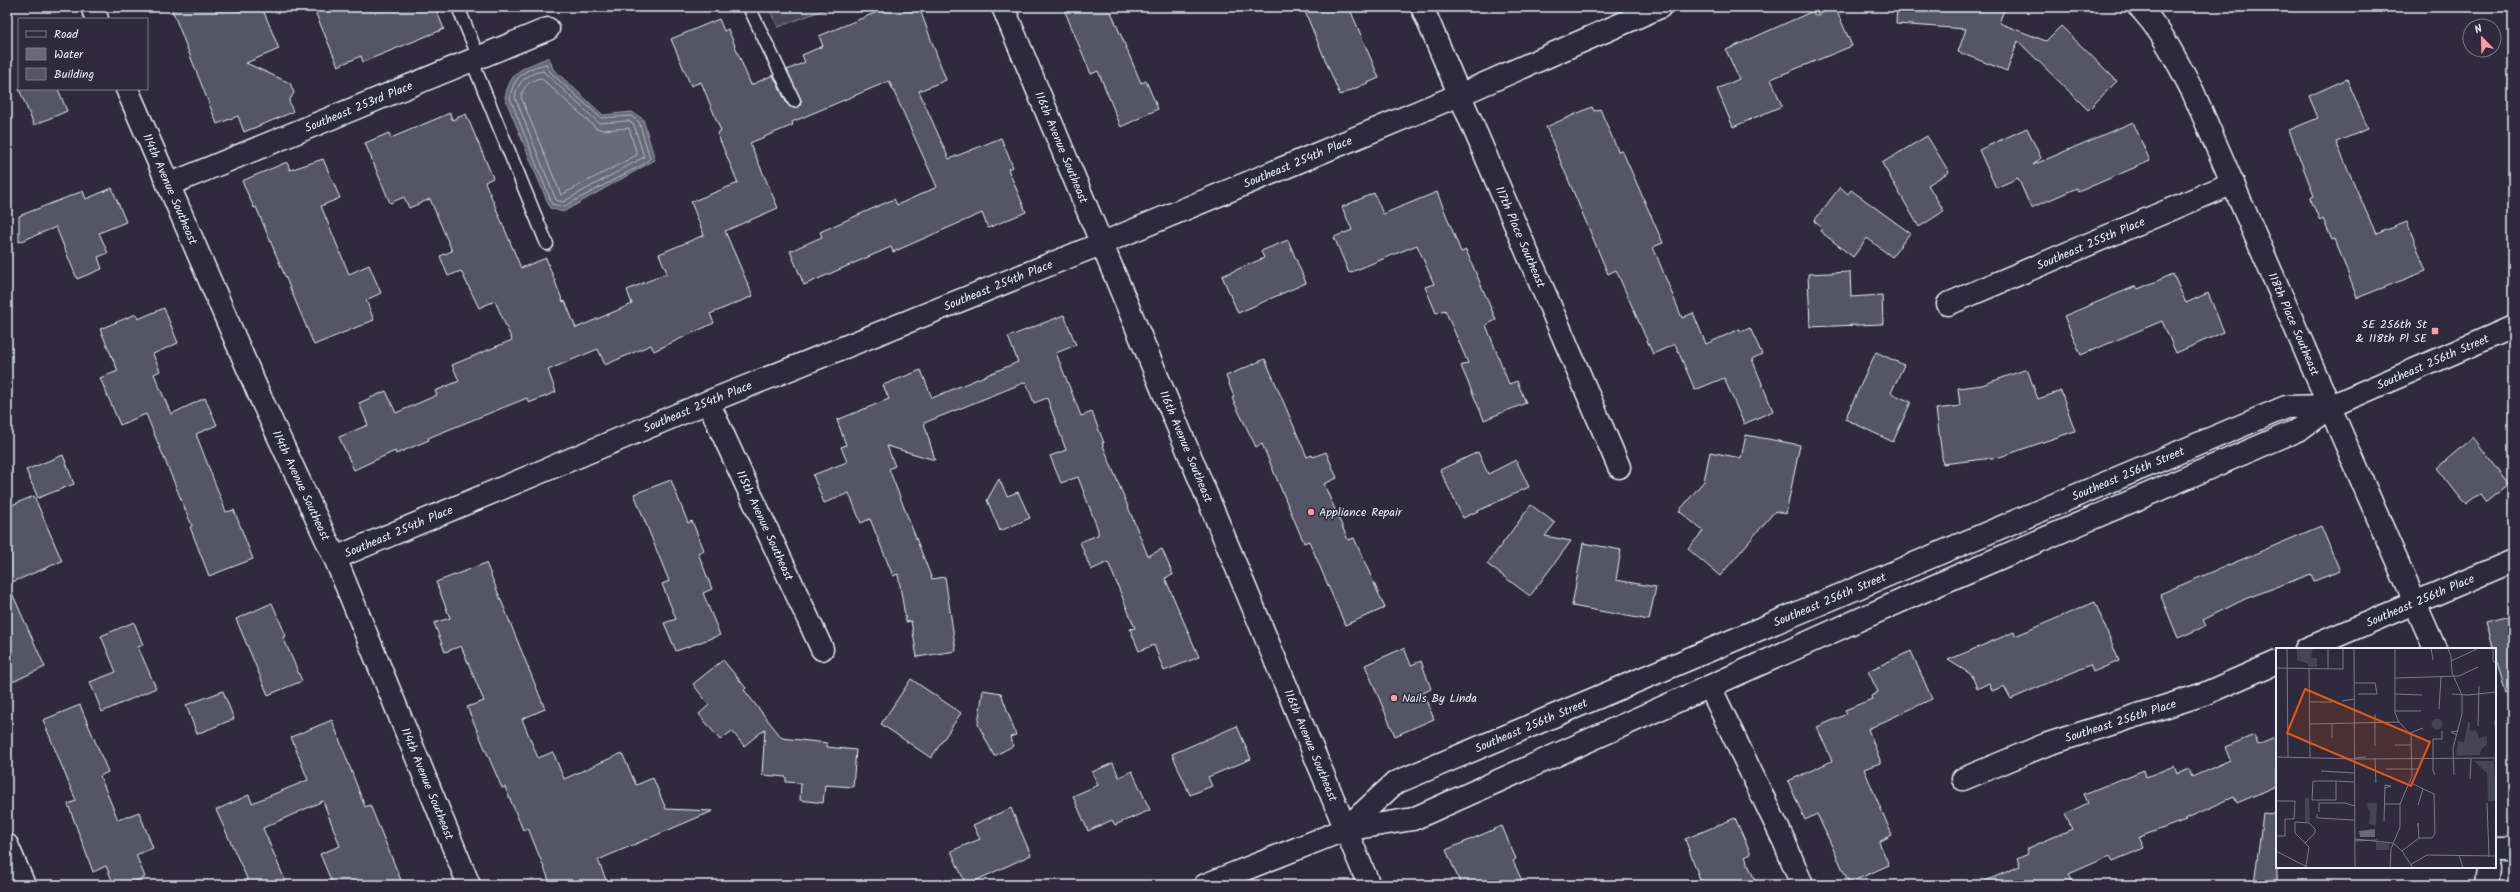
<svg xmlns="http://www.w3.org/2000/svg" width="2520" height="892" viewBox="0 0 2520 892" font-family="Kalam,sans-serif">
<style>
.green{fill:#464455;stroke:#979aa6}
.water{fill:#696978;stroke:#9c9fab}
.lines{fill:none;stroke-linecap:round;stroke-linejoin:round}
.shore{stroke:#b5bbc5;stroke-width:1}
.building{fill:#575565;stroke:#e8f1f8}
.service-casing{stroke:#e8f1f8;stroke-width:15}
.minor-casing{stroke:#e8f1f8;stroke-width:25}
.secondary-casing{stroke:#e8f1f8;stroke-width:25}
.service{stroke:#2f2a3d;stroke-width:12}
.minor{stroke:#2f2a3d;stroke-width:22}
.secondary{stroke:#2f2a3d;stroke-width:22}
.poi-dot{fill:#ff9aa2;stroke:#2f2a3d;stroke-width:1.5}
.labels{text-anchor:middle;stroke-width:3;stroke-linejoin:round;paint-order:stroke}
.street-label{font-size:12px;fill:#e8f1f8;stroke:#2f2a3d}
.poi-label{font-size:12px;fill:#e8f1f8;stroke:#2f2a3d;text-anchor:start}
.inset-road{fill:none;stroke:#797a88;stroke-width:1}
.view{fill:#e8590c;fill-opacity:0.15;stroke:#e8590c;stroke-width:2}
.inset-edge{fill:none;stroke:#e8f1f8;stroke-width:2}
</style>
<rect width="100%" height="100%" fill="#2f2a3d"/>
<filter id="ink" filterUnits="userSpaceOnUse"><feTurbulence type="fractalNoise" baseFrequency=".025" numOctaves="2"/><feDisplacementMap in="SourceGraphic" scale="8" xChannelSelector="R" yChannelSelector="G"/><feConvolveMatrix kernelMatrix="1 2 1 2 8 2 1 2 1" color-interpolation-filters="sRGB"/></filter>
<g filter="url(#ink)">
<!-- green -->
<path class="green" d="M 768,7 L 831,7 L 778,27 Z"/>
<!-- water -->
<path class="water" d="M 549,57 L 553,69 L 603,115 L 632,112 L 643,119 L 655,160 L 563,212 L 550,208 L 505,98 C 511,68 523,69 549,57 Z"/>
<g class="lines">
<!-- shore -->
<g class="shore">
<path d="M 546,64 L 550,72 L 601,118 L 631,116 L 639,122 L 650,158 L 644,164 L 563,207 L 552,204 L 510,98 C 513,77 526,68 546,64 Z"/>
<path d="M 543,71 L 599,123 L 629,121 L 634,125 L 644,157 L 563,202 L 556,200 L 515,97 C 517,82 528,73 543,71 Z"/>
<path d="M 541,78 L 596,128 L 603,130 L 629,128 L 637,155 L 561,195 L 521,97 C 523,86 530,80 541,78 Z"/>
</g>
</g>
<!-- building -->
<g class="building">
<path d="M 171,7 L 262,7 L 279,49 L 246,63 L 290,83 L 294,93 L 289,101 L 293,112 L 244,132 L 238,116 L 217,124 Z"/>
<path d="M 313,7 L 435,7 L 444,29 L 363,62 L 361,56 L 338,66 Z"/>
<path d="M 875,7 L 919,7 L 946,80 L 919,91 L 949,159 L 1001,138 L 1013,167 L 1008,169 L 1026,212 L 988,228 L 982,213 L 893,252 L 891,247 L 804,285 L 790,251 L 822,237 L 820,232 L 894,199 L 897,205 L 937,187 L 889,81 L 792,122 L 793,125 L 750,143 L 778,208 L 725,231 L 753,296 L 710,314 L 714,323 L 654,351 L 651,345 L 605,365 L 598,349 L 548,370 L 556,392 L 529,403 L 527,398 L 428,438 L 429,440 L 396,454 L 395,451 L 354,470 L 339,437 L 368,425 L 359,403 L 386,391 L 396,413 L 437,395 L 435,391 L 459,381 L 452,365 L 512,340 L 495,301 L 479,308 L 461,271 L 448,276 L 440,256 L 452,251 L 430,199 L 409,208 L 404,197 L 390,203 L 365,143 L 389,133 L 391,138 L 450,113 L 452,120 L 466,114 L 493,178 L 485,182 L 521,268 L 546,258 L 563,302 L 565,301 L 576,328 L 632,304 L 627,290 L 667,273 L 659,254 L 704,235 L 691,202 L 738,183 L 717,133 L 721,131 L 701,82 L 691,86 L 671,39 L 719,19 L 724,31 L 728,29 L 751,85 L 773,75 L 787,104 L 794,108 L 800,106 L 801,101 L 787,70 L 805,62 L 802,55 L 823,46 L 819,36 L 877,12 Z"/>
<path d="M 1063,7 L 1109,7 L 1141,83 L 1146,81 L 1158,109 L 1121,127 L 1098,71 L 1091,74 Z"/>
<path d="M 1303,7 L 1349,7 L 1379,78 L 1340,95 Z"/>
<path d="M 1835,7 L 1852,46 L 1771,79 L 1782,106 L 1733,127 L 1717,89 L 1739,79 L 1726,50 L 1813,11 L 1815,16 Z"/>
<path d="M 1897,7 L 2005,7 L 1999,23 L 2046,41 L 2061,26 L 2117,81 L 2088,110 L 2018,41 L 2007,71 L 1958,52 L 1966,29 L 1896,24 Z"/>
<path d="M 2347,79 L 2368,129 L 2336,142 L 2376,234 L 2407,222 L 2426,271 L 2357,298 L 2335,239 L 2332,240 L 2323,219 L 2320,221 L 2310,198 L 2314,196 L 2289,130 L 2318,118 L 2309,96 Z"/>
<path d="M 19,89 L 58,89 L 67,111 L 34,125 Z"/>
<path d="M 1592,107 L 1594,111 L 1600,109 L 1618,151 L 1622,150 L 1663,243 L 1653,247 L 1682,318 L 1693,313 L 1706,344 L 1740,329 L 1741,332 L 1750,328 L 1762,354 L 1752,359 L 1773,411 L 1744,424 L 1724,378 L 1695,390 L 1675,344 L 1653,354 L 1616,270 L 1608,274 L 1546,127 Z"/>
<path d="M 2133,122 L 2150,161 L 2078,192 L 2077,188 L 2031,208 L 2018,178 L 1996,188 L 1979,150 L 2027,128 L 2041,158 L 2033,165 Z"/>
<path d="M 1927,136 L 1949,172 L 1928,185 L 1944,211 L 1919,227 L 1882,163 Z"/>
<path d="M 323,159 L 340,198 L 321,206 L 349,274 L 369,265 L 381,293 L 366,300 L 374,320 L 314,345 L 256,207 L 254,208 L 242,181 L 287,162 L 290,170 Z"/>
<path d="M 1840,187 L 1848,194 L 1851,190 L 1910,233 L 1892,257 L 1867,238 L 1853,257 L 1820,231 L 1822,228 L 1814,221 Z"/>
<path d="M 112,188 L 126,222 L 99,233 L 108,253 L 98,257 L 102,269 L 77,279 L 56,227 L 19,242 L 19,216 L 83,191 L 86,199 Z"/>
<path d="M 1437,192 L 1461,252 L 1466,250 L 1496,320 L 1486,325 L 1509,384 L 1517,381 L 1526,403 L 1484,420 L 1461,366 L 1468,363 L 1445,310 L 1436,313 L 1425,287 L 1434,284 L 1417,245 L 1349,273 L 1334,237 L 1352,230 L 1342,207 L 1374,193 L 1383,214 Z"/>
<path d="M 1288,240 L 1306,283 L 1238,313 L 1222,276 L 1264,258 L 1261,251 Z"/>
<path d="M 1850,272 L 1851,297 L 1882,295 L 1883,324 L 1810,327 L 1808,274 Z"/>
<path d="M 2173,274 L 2186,303 L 2208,293 L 2224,332 L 2176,353 L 2162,321 L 2081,355 L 2064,316 L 2136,286 L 2138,289 Z"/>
<path d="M 164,308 L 178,343 L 153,354 L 160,371 L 154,374 L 171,414 L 205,398 L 217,425 L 196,434 L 226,512 L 234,510 L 253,559 L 209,576 L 190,527 L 192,526 L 146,414 L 120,425 L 100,378 L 118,371 L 100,329 L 136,314 L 138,319 Z"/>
<path d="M 1064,315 L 1076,345 L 1056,353 L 1081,416 L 1092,412 L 1104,443 L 1102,443 L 1148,556 L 1162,549 L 1173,575 L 1165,578 L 1199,657 L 1164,671 L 1154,645 L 1139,651 L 1130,629 L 1135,628 L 1108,562 L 1091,570 L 1080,542 L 1098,535 L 1098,530 L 1078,477 L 1061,483 L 1050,456 L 1066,450 L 1047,398 L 1034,403 L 1026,382 L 924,423 L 935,460 L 887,446 L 895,466 L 889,469 L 932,579 L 945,577 L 956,651 L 917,657 L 911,621 L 906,622 L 898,574 L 893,576 L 870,519 L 861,523 L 849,493 L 824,503 L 813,475 L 847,462 L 841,447 L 846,445 L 837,420 L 889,399 L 883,385 L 921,370 L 932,398 L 1018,362 L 1008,337 Z"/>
<path d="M 1876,352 L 1904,365 L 1891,393 L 1911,402 L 1893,442 L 1845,419 Z"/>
<path d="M 1265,359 L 1307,457 L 1312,455 L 1313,457 L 1326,452 L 1337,478 L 1324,484 L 1348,540 L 1354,538 L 1385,608 L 1345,625 L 1309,541 L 1304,543 L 1262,444 L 1256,447 L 1232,398 L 1234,397 L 1226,376 Z"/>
<path d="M 2027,369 L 2038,399 L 2061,391 L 2075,431 L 2000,457 L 1943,464 L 1936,409 L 1960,406 L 1958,388 L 1982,385 Z"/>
<path d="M 1746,435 L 1800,445 L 1786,514 L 1775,511 L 1720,576 L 1688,549 L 1703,531 L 1679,511 L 1704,481 L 1710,452 L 1741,458 Z"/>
<path d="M 2473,437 L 2509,484 L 2486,502 L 2480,494 L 2466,505 L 2437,468 Z"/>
<path d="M 1478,452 L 1488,474 L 1516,460 L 1529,487 L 1463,518 L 1440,470 Z"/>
<path d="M 63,455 L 74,484 L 38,498 L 26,470 Z"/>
<path d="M 999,479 L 1007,496 L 1018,492 L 1030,518 L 1000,531 L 987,500 Z"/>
<path d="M 671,480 L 688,523 L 692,521 L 704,550 L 698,553 L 712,589 L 703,593 L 720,635 L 676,651 L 664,623 L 676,619 L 662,584 L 669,581 L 634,494 Z"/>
<path d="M 34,496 L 62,561 L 8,584 L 45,667 L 12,682 L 7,670 L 7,507 Z"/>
<path d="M 1531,505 L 1555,523 L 1545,536 L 1571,541 L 1530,596 L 1487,564 Z"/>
<path d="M 2321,526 L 2340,571 L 2314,581 L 2311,574 L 2245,599 L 2203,620 L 2206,626 L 2178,638 L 2160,594 Z"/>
<path d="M 1583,543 L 1621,550 L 1616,580 L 1656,587 L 1649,620 L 1572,606 Z"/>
<path d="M 486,563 L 545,709 L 522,719 L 538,758 L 553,752 L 564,779 L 622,753 L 636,785 L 653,778 L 666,809 L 713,811 L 598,860 L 608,885 L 551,885 L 528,828 L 523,830 L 505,787 L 502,788 L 467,707 L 484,701 L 461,646 L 445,652 L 434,623 L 450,618 L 436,582 Z"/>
<path d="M 2095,602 L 2119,661 L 2093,672 L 2090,665 L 2011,699 L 2004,686 L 1992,691 L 1989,683 L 1977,689 L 1972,675 L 1948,660 L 2014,632 L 2015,636 Z"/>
<path d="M 272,603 L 286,636 L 283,637 L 302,681 L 268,695 L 236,619 Z"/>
<path d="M 2513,615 L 2513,693 L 2506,694 L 2486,622 Z"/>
<path d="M 134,622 L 143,645 L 138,647 L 156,688 L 102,712 L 90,682 L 116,672 L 101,636 Z"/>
<path d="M 1404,648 L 1411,665 L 1421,661 L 1431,689 L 1423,693 L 1434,719 L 1395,736 L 1365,665 Z"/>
<path d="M 1911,651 L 1932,699 L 1868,729 L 1880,760 L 1880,763 L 1864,769 L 1892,835 L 1879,842 L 1889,865 L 1849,883 L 1817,814 L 1805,820 L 1788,781 L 1832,761 L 1817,727 L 1847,714 L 1845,710 L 1872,699 L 1871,696 L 1878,692 L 1868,671 Z"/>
<path d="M 723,660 L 746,688 L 744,690 L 782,738 L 827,743 L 827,747 L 856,750 L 853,787 L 825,785 L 823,803 L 800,800 L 801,783 L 786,782 L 786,777 L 762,775 L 765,729 L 744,746 L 732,731 L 720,740 L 699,714 L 709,705 L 693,684 Z"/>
<path d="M 911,679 L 961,713 L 931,758 L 881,724 Z"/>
<path d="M 983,690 L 1001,693 L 1016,735 L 1010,737 L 1013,746 L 994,756 L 978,724 Z"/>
<path d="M 223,691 L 234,719 L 197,734 L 186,705 Z"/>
<path d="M 80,705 L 108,772 L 100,776 L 118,820 L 139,812 L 153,848 L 136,855 L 145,877 L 126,885 L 114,885 L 106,866 L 93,872 L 68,804 L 76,801 L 43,720 Z"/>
<path d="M 332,720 L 365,807 L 370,805 L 403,885 L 333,885 L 320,854 L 340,846 L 323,801 L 263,828 L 287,885 L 250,885 L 216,810 L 249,795 L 252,803 L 308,780 L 291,737 Z"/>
<path d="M 1237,726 L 1251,759 L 1208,777 L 1212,786 L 1190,795 L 1172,754 Z"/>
<path d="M 2254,735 L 2258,745 L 2277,737 L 2277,786 L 2237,803 L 2234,797 L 2185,819 L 2186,820 L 2139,837 L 2144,848 L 2113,861 L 2110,856 L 2069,874 L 2074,885 L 1976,885 L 2020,866 L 2017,859 L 2028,854 L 2026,849 L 2072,829 L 2065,814 L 2088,803 L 2084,794 L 2144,770 L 2146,777 L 2174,766 L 2177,774 L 2189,769 L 2192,777 L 2230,760 L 2225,747 Z"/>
<path d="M 1113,763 L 1119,777 L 1132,771 L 1150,810 L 1115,825 L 1112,820 L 1088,831 L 1073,796 L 1098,785 L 1092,772 Z"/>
<path d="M 1011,808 L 1031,855 L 966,885 L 951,851 L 980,839 L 973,825 Z"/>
<path d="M 2263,813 L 2277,814 L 2277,885 L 2254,885 Z"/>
<path d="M 1735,818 L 1751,854 L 1745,857 L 1757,885 L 1702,885 L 1685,839 Z"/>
<path d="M 1502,826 L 1516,859 L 1513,861 L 1524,885 L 1461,885 L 1446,850 Z"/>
</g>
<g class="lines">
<!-- service casing -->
<g class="service-casing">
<g id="service">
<path d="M 458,7 L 479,58"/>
<path d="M 749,7 L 794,101"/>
<path d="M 472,61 L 547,244"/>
</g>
</g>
<!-- minor casing -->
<g class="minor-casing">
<g id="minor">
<path d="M 92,7 L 97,19"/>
<path id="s1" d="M 1422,7 L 1619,467"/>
<path id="s2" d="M 2139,7 C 2163,31 2177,62 2193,92 L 2435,649"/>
<path id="s3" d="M 127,89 L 262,401 L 335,558 L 469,885"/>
<path id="s4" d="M 168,185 L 548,29"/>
<path id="s5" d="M 1948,304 L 2233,183"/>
<path id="s6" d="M 708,402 L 822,649"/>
<path id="s7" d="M 335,558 L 708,402 L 1103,243 L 1459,95 L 1660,7"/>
<path id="s8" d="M 2306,649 L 2513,561"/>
<path d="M 1710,687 L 1784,841 L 1802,885"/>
<path id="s9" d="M 1963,779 L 2045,745 L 2204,694 L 2277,662"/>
<path d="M 7,845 L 24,885"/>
<path d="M 2495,849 L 2513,849"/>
<path d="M 2486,885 L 2488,867"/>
</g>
</g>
<!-- secondary casing -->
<g class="secondary-casing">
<g id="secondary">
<path id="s10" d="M 1003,7 L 1369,885"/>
<path id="s11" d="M 1344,830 L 1395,783 L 2286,407 L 2331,406"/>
<path id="s12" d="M 1205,885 L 1344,830 L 1413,819 L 1939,584 L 2300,429 L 2331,406 L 2513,327"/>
</g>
</g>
<!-- service -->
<use href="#service" class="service"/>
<!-- minor -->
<use href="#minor" class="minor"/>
<!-- secondary -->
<use href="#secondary" class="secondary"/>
</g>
</g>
<!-- markers -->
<g class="poi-dot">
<rect x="2431" y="327" width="8" height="8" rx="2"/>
<circle cx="1311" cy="512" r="4"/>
<circle cx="1394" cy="698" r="4"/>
</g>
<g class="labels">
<!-- street labels -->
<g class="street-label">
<text dy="4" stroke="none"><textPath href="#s4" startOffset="206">Southeast 253rd Place</textPath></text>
<text dy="4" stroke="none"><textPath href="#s10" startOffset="152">116th Avenue Southeast</textPath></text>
<text dy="4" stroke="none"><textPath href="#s7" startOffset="1041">Southeast 254th Place</textPath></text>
<text dy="4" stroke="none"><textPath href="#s3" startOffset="109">114th Avenue Southeast</textPath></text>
<text dy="4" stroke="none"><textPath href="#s1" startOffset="250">117th Place Southeast</textPath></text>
<text dy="4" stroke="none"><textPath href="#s5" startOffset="155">Southeast 255th Place</textPath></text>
<text dy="4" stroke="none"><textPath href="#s7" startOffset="717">Southeast 254th Place</textPath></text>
<text dy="4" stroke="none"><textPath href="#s2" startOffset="354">118th Place Southeast</textPath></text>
<text dy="4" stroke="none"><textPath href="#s12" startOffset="1338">Southeast 256th Street</textPath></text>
<text dy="4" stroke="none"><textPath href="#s7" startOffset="393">Southeast 254th Place</textPath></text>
<text dy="4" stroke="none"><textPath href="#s10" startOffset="476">116th Avenue Southeast</textPath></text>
<text dy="4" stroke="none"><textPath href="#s11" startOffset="865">Southeast 256th Street</textPath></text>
<text dy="4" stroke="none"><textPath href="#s3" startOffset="433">114th Avenue Southeast</textPath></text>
<text dy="4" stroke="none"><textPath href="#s6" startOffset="136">115th Avenue Southeast</textPath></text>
<text dy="4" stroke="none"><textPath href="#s7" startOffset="69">Southeast 254th Place</textPath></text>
<text dy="4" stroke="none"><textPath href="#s11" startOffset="541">Southeast 256th Street</textPath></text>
<text dy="4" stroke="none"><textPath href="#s8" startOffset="124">Southeast 256th Place</textPath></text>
<text dy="4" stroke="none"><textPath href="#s9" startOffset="168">Southeast 256th Place</textPath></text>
<text dy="4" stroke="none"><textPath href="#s11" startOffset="217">Southeast 256th Street</textPath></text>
<text dy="4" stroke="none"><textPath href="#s10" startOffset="800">116th Avenue Southeast</textPath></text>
<text dy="4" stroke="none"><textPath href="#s3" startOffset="757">114th Avenue Southeast</textPath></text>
</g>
<!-- poi labels -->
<g class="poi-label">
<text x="2427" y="328" text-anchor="end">SE 256th St<tspan x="2427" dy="14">&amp; 118th Pl SE</tspan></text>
<text x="1319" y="516">Appliance Repair</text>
<text x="1402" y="702">Nails By Linda</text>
</g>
</g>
<!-- overview -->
<g transform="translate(2276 648)">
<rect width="220" height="220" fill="#2f2a3d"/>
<path d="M 21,0 L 37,0 L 35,10 L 41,10 L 41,19 L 32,19 L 32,16 L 21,12 ZM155.5 76a5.5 5.5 0 1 1 11 0a5.5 5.5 0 1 1-11 0ZM 192,74 L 194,74 L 194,83 L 200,82 L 203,90 L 211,88 L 211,96 L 205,102 L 204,107 L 180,108 L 182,93 L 188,94 ZM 198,113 L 218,113 L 220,153 L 212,153 L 211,125 ZM 29,150 L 33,150 L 34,174 L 29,174 ZM 90,155 L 101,155 L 100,178 L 93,176 L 94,165 ZM 100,194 L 113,195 L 113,202 L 100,202 Z" fill="#464455"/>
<path d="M 99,181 L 99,189 L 84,189 L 83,183 Z" fill="#696978"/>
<path class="inset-road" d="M 11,0 L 12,109M 78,0 L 79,220M 155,0 L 157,12M 217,0 L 217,13 L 220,15M 172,1 L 175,8 L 176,25 L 186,47 L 186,66 L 177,100 L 178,127M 175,13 L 201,1M 0,20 L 67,21 L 67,0M 33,21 L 34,109M 52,21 L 52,0M 119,30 L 183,28 L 202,19M 79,35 L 99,35 L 101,46 L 82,46M 119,46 L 146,47M 176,46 L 192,47 L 220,44M 66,53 L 78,51M 34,54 L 56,54M 163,61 L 165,29M 119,63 L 145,63M 99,66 L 99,98M 219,73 L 220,85M 34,76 L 123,74M 56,76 L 56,90M 202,78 L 203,38M 134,85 L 147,80M 181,87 L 175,84 L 182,83M 119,97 L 136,97M 0,109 L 82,111 L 220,110M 78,110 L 90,109M 99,111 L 100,135M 110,121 L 143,121M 45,123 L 79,125M 159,127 L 157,123 L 157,91 L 166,91 L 166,83M 194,131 L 195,111M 60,133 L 60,152 L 36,152 L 37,133 L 60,133 L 79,134M 0,153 L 19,153 L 18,171 L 9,171 L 9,188 L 0,188M 211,155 L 213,209M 109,156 L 124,156M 142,157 L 147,141M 43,164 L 43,155 L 69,155 L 79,158M 41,166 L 41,170 L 79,172M 108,173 L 109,137 L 115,138 L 109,140M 142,178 L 142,175 L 143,190M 79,191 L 117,195 L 126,203 L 137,220M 79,193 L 101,192M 29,195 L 39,185 L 39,181 L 33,175 L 19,174 L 19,185 L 33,199 L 30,218M 0,203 L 33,220M 126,203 L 143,190 L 156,190 L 159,186 L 158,146 L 135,135M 183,207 L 187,220M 134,217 L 151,207 L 220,208M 114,220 L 115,201 L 124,179 L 124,156 L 136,128 L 135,87 L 123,74 L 119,65 L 119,0"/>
<path class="view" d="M 29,41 L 154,94 L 135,138 L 11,85 Z"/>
<rect width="220" height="220" class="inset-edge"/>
</g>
<!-- margin -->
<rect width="2520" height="892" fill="none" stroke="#2f2a3d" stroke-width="24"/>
<rect x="12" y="12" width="2496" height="868" fill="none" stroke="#e8f1f8" stroke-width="1.5" filter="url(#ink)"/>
<!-- legend -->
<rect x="18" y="18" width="130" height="72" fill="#2f2a3d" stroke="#797a88"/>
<rect x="26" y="31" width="20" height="6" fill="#2f2a3d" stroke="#797a88"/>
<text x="54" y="38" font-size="12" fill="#e8f1f8">Road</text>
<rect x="26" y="48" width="20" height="12" fill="#696978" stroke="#797a88"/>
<text x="54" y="58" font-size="12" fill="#e8f1f8">Water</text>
<rect x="26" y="68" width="20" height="12" fill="#575565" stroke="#797a88"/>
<text x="54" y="78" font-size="12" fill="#e8f1f8">Building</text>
<!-- north arrow -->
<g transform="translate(2482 38) rotate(337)"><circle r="19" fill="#2f2a3d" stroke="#797a88"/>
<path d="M0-3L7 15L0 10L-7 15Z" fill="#ff9aa2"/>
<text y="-6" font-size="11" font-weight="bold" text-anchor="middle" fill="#e8f1f8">N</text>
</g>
</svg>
